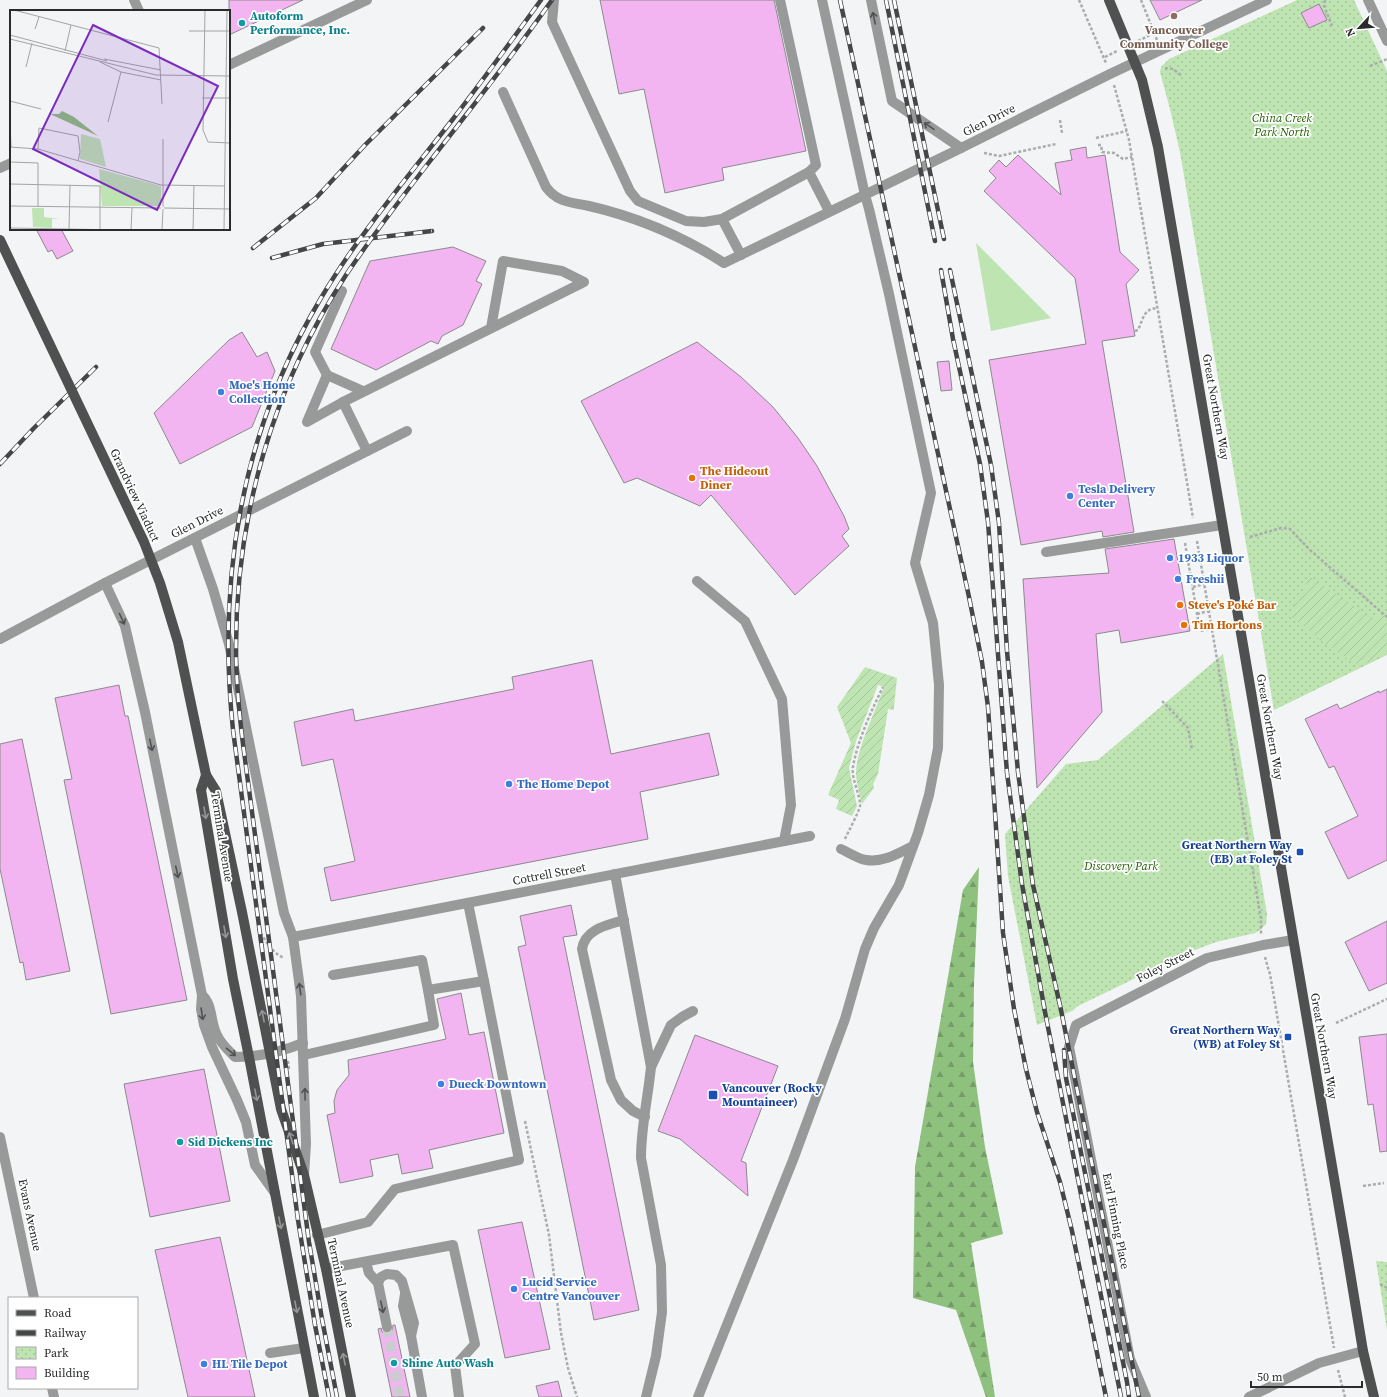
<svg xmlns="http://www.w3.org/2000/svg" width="1387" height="1397" viewBox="0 0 1387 1397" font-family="'Source Serif 4',serif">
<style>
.grass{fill:#bee4b2}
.forest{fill:url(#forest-firs)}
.park{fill:url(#park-dots)}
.garden{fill:url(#garden-furrows)}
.building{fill:#f3b5f1;stroke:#8c8a8c}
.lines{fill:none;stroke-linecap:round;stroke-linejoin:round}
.minor-tunnel{stroke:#cacccd;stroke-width:10;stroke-dasharray:10 5;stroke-linecap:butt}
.path{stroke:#aaacad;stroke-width:2.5;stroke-dasharray:3 2;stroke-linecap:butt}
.minor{stroke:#989a9a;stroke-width:10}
.major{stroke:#4f5151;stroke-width:10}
.rail-casing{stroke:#454647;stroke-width:4.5}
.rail{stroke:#fff;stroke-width:3;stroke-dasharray:9;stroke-linecap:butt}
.major-bridge{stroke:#4f5151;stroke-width:10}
.oneway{stroke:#505252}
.oneway2{stroke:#959797}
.education-dot{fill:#8d6e63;stroke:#fff;stroke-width:1.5}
.culture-dot{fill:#0f9aa8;stroke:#fff;stroke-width:1.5}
.shop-dot{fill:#3f7fe0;stroke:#fff;stroke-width:1.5}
.food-dot{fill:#e8710a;stroke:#fff;stroke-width:1.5}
.transit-dot{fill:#1a4fb4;stroke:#fff;stroke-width:1.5}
.labels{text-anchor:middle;stroke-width:3.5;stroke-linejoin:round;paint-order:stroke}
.culture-label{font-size:12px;font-weight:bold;fill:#0d838f;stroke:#fff;text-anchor:start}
.education-label{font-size:12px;font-weight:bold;fill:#785e54;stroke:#fff}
.park-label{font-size:12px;font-style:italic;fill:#226000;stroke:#fff}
.street-label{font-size:12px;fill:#2a2b2b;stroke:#fff}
.shop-label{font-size:12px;font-weight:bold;fill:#366cbe;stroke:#fff;text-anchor:start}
.food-label{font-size:12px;font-weight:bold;fill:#c56008;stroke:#fff;text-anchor:start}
.transit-label{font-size:12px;font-weight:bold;fill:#164399;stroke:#fff;text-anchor:end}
.inset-road{fill:none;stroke:#a2a4a5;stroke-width:1}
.view{fill:#7b2cbf;fill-opacity:0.15;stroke:#7b2cbf;stroke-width:2}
.inset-edge{fill:none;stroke:#2a2b2b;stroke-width:2}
</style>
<defs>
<pattern id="forest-firs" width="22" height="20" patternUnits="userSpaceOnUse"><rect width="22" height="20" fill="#8ec07e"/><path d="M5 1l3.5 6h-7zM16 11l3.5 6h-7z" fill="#749c67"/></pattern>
<pattern id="park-dots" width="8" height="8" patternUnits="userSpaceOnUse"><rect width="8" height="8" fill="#bee4b2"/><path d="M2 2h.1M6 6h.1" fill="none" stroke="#a3c499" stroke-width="1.8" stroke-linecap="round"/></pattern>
<pattern id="garden-furrows" width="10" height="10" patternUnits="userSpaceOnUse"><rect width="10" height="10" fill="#bee4b2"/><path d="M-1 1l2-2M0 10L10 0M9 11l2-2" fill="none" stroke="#a3c499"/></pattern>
</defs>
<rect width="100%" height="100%" fill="#f2f4f6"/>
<!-- grass -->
<path class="grass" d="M 976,243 L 1051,318 L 991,331 Z"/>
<!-- forest -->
<path class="forest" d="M 979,867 L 974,984 L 973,1062 L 985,1147 L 1003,1234 L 971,1243 L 995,1397 L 986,1397 L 956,1310 L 913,1298 L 915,1167 L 963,890 Z"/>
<!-- park -->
<g class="park">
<path d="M 1297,0 L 1354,0 L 1387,71 L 1387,655 L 1274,710 L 1180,152 L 1170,109 L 1160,72 L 1161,67 L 1169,59 Z"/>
<path d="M 1223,654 L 1267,914 L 1266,924 L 1260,930 L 1255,933 L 1216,942 L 1187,953 L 1078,1006 L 1072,1011 L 1037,1025 L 1008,876 L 1005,834 L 1066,764 L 1098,760 Z"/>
<path d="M 1376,1261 L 1387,1262 L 1387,1330 Z"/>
</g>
<!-- garden -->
<g class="garden">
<path d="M 1310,577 L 1371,618 L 1387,615 L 1387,653 L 1362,665 C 1346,663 1304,626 1289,615 Z"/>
<path d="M 865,667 L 897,678 L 894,707 L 894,710 L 888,709 L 878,774 L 873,784 L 874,788 L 862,804 C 860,794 856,783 856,773 C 856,750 876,710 884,687 L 878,685 L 856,741 L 849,768 L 857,806 L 852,816 L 836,809 L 839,800 L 828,795 L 851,743 L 837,707 Z"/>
</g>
<!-- building -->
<g class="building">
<path d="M 229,0 L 303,0 L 229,35 Z"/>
<path d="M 600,0 L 774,0 L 806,151 L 722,168 L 724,180 L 665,193 L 644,89 L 619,94 Z"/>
<path d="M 1150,0 L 1202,0 L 1160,20 Z"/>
<path d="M 1319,4 L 1327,20 L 1309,28 L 1301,13 Z"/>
<path d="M 1086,147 L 1087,158 L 1105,155 L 1120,252 L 1139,270 L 1126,284 L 1135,336 L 1102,341 L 1134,532 L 1103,537 L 1102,531 L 1021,545 L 989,360 L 1086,344 L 1075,278 L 984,191 L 996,178 L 989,171 L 999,160 L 1006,167 L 1018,155 L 1061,195 L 1055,163 L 1072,160 L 1070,150 Z"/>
<path d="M 36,229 L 61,229 L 73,251 L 57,259 L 52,250 L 48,252 Z"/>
<path d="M 453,247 L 486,261 L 476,281 L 482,284 L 463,325 L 442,336 L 438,344 L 431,341 L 376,370 L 331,349 L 370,261 Z"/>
<path d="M 242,332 L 257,357 L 267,352 L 275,371 L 252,427 L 180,464 L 154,413 L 229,340 Z"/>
<path d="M 697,342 L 741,377 L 773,407 L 798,438 L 817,466 L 844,516 L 849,529 L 842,536 L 849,546 L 795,595 L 711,495 L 700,506 L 637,478 L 624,483 L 581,401 Z"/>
<path d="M 949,361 L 952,390 L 941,391 L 937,362 Z"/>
<path d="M 1174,539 L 1190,631 L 1121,643 L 1119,630 L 1096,634 L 1102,712 L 1037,788 L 1023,579 L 1109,573 L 1105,549 Z"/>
<path d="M 592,660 L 611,754 L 709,733 L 719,775 L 640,792 L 648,839 L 331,901 L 324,868 L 355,861 L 333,759 L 302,766 L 294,722 L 353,709 L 355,721 L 514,689 L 512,677 Z"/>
<path d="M 119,685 L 125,716 L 128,716 L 187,1000 L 111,1014 L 64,780 L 72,779 L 55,698 Z"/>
<path d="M 1387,689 L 1387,860 L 1348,879 L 1325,832 L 1358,816 L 1334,766 L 1329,768 L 1305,719 L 1337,704 L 1340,709 L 1379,691 L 1379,693 Z"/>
<path d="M 22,739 L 70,971 L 26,980 L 23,962 L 20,963 L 0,869 L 0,744 Z"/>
<path d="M 571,905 L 577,935 L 563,937 L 639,1310 L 594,1320 L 518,947 L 526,945 L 520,916 Z"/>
<path d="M 1387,921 L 1387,983 L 1369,991 L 1345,942 Z"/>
<path d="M 461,993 L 469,1035 L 484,1032 L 504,1133 L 429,1150 L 433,1168 L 402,1174 L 398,1154 L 370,1160 L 373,1176 L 340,1183 L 327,1115 L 335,1113 L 334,1101 L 337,1090 L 349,1075 L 348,1060 L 446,1039 L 437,999 Z"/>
<path d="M 1387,1034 L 1387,1151 L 1380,1152 L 1373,1104 L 1368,1105 L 1359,1037 Z"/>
<path d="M 695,1035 L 778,1066 L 741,1161 L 746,1163 L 748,1196 L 680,1139 L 658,1131 Z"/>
<path d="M 204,1069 L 230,1201 L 150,1217 L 124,1084 Z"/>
<path d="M 522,1222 L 550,1349 L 505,1358 L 478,1230 Z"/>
<path d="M 220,1237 L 237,1314 L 255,1397 L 188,1397 L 155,1250 Z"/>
<path d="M 393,1325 L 395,1325 L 410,1397 L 392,1397 L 378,1329 L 381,1328 L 382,1332 L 388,1333 L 392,1332 Z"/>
<path d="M 558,1381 L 562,1397 L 539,1397 L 536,1386 Z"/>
</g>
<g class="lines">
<!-- minor-tunnel -->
<path class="minor-tunnel" d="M 387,1327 L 400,1397"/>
<!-- path -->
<g class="path">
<path d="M 1079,0 L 1106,63"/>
<path d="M 1141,0 L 1157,40"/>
<path d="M 1325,0 L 1324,6 L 1332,26"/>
<path d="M 1138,41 L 1154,33"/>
<path d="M 1105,57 L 1117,51"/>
<path d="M 1370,66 L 1387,59"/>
<path d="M 1165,68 L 1173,69 L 1181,75"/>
<path d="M 1114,85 L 1129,140 L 1193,518"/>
<path d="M 1060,120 L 1062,133"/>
<path d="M 1096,138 L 1127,131"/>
<path d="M 1098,145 L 1101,145 L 1102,152 L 1114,153 L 1123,159 L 1132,157"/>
<path d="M 984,153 L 999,156 L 1056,144"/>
<path d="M 1135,331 L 1138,330 C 1143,320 1143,309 1157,308"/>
<path d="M 1250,537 L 1281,528 L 1290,529 L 1310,550 L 1387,617"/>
<path d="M 1197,541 L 1261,919 L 1261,934"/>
<path d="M 1185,543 L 1200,631 L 1212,629"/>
<path d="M 1188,557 L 1199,555"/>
<path d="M 1193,587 L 1204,584"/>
<path d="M 1197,614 L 1209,611"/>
<path d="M 1162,701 L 1188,728 L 1192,750"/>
<path d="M 845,839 C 848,832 859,812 860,806 C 861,796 851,779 853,767 C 857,742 872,709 883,687"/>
<path d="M 258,929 C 265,940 272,953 284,958"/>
<path d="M 1265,957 L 1268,968 L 1270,974 L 1334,1348"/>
<path d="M 1336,1023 L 1387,999"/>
<path d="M 288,1061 L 289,1069"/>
<path d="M 525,1121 L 549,1235 L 561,1333 L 568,1368 L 577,1397"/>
<path d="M 1363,1186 L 1384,1183"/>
<path d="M 1380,1284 L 1387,1288"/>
<path d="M 1338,1370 L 1345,1397"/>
</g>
<!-- minor -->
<g class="minor">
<path d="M 134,0 L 139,11"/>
<path d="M 554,0 L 552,22 L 630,191 L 638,201 L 686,221 L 704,222 L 722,219 L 741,255"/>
<path d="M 871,0 L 892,101 L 961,148"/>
<path d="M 1368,0 L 1387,41"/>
<path d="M 229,65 L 367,0"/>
<path d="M 503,92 L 546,187 C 558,203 571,202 589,206 C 637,217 682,236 724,263 L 951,153 L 1110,74 L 1267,0"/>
<path d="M 0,168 L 11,163"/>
<path d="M 809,172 L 829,211"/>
<path d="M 722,219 L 809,172 L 816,165 L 780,0"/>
<path d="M 342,291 L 315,352 L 327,375 L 363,391"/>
<path d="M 327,375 L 307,422 L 343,402"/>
<path d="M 367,451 L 343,402 L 584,282 L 562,271 L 503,261 L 491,328"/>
<path d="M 195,538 L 213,589 L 229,644 L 284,913 L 293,937 L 301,996 L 306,1144 L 304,1175"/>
<path d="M 1046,552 L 1222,525"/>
<path d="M 697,581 L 745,621 L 782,699 L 791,805 L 784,841"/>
<path d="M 105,583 L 125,626 L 145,712 L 202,995 L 201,1009 L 204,1025 L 212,1047 L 237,1100 L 246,1122 L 255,1165 L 275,1193"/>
<path d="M 0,639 L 105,583 L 407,431"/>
<path d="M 841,849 C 848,852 858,859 866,860 C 883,863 899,853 913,846"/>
<path d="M 615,874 L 651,1067 C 648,1097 641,1127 641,1158 L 661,1265 L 662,1312 L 656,1356 L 646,1397"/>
<path d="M 624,920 C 607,925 585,929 582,949 L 611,1080 L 621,1100 L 633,1111 L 645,1117"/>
<path d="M 293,937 L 810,836"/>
<path d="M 333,975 L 422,960 L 428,990"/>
<path d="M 202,995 C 213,1004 210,1022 217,1035 C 221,1044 228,1050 235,1057 C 260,1057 281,1052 303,1043"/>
<path d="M 304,1055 L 434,1025 L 428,990 L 484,981 L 468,903"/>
<path d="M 651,1067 L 671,1025 L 682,1017 L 693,1011"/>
<path d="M 0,1137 L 34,1298"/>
<path d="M 317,1235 L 368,1222 L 395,1189 L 519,1160 L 484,981"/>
<path d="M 366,1262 L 369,1273 L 378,1283"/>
<path d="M 326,1269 L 453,1245 L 475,1344 L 455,1366 L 459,1397"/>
<path d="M 405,1294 L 403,1306 L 411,1336 L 422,1397"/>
<path d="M 387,1327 L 378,1283 L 381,1277 L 387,1274 L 396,1275 L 402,1281 L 414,1323 L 411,1336"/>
<path d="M 270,1353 L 304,1348"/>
<path d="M 52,1388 L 54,1397"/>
<path d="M 698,1397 L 793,1160 L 845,1019 L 865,949 L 874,928 L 899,885 L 918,833 L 929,795 L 938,748 L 939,685 L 933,623 L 915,563 L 931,493 L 889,294 L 869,209 L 865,195 L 822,0"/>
<path d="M 1146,1397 L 1130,1359 L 1069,1047 L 1076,1025 L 1207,958 L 1263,945 L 1293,940"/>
<path d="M 1249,1397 L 1319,1363 L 1363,1351"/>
</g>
<!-- major -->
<g class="major">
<path d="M 1109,0 L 1142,80 L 1158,147 L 1347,1254 L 1363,1351 L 1374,1397"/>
<path d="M 206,775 L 216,791 L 242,912 L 281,1109 L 304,1175 L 326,1269 L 351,1397"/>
<path d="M 206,775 L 201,790 L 233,979 L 249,1057 L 314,1397"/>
</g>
<!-- rail casing -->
<g class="rail-casing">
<g id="rail">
<path d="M 840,0 L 969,597 L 982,662 L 988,707 L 1003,933 L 1014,1009 L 1026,1069 L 1037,1112 L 1060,1182 L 1072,1231 L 1106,1397"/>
<path d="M 886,0 L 935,241"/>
<path d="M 894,0 L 944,239"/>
<path d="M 253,248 L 316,198 L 365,145 L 483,28"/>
<path d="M 272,258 L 323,244 L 432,231"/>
<path d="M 941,270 L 953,339 L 980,464 L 988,522 L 1007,773 L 1022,884 L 1045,1012 L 1121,1397"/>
<path d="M 950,270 L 991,465 L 999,523 L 1007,651 L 1018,772 L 1033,885 L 1061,1010 L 1139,1397"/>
<path d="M 0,464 L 34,428 L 96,367"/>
<path d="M 1064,1050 L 1066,1078 L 1127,1382 L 1129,1397"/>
<path d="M 329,1397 L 315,1325 L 298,1220 L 233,730 C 217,577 241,432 321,298 C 359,234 407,178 453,119 C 483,80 512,40 541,0"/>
<path d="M 337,1397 L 322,1319 L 309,1242 L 243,744 C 239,712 236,680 236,647 C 236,515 273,386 346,275 C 370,239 396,205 423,170 C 467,114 511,58 552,0"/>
</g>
</g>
<!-- rail -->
<use href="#rail" class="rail"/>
<!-- major-bridge -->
<path class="major-bridge" d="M 0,240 L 144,542 L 160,583 L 178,642 L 206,775"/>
</g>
<!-- one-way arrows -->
<defs><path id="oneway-shaft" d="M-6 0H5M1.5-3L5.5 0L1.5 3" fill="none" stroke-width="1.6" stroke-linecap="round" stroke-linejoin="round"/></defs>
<g class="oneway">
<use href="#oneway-shaft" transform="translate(874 18) rotate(-102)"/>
<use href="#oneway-shaft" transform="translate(929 126) rotate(-146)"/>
<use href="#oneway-shaft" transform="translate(122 619) rotate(65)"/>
<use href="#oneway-shaft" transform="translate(151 745) rotate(78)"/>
<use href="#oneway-shaft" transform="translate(177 872) rotate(78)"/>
<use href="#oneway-shaft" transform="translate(300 989) rotate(-98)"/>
<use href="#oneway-shaft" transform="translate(202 1014) rotate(81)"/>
<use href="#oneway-shaft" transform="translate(231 1052) rotate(39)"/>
<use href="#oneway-shaft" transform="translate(305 1094) rotate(-91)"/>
<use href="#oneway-shaft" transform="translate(382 1307) rotate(78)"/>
</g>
<g class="oneway2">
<use href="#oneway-shaft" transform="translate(205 813) rotate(80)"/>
<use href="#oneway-shaft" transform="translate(225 932) rotate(80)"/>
<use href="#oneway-shaft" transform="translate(263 1016) rotate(-101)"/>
<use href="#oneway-shaft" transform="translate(256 1095) rotate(79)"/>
<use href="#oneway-shaft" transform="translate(291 1138) rotate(-109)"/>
<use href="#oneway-shaft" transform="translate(280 1223) rotate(79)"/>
<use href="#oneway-shaft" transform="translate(296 1307) rotate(79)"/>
<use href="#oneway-shaft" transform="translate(344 1359) rotate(-101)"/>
</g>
<!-- markers -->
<circle class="education-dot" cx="1174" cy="16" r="4"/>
<g class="culture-dot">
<circle cx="242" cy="23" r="4"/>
<circle cx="180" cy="1142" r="4"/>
<circle cx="394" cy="1363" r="4"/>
</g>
<g class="shop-dot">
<circle cx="221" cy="392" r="4"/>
<circle cx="1070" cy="496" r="4"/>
<circle cx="1170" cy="558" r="4"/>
<circle cx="1178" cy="579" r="4"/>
<circle cx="509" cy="784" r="4"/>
<circle cx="441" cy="1084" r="4"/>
<circle cx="514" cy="1289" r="4"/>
<circle cx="204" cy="1364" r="4"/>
</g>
<g class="food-dot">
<circle cx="692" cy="478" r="4"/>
<circle cx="1180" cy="605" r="4"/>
<circle cx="1184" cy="625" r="4"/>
</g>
<g class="transit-dot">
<rect x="1296" y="848" width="8" height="8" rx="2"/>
<rect x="1284" y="1033" width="8" height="8" rx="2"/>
<rect x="708" y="1090" width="10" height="10" rx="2"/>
</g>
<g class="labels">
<!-- culture labels -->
<g class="culture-label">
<text x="250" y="20">Autoform<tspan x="250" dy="14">Performance, Inc.</tspan></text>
<text x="188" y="1146">Sid Dickens Inc</text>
<text x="402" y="1367">Shine Auto Wash</text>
</g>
<!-- education labels -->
<g class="education-label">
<text x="1174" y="34">Vancouver<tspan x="1174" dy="14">Community College</tspan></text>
</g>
<!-- park labels -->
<g class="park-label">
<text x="1282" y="122">China Creek<tspan x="1282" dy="14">Park North</tspan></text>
<text x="1121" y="870">Discovery Park</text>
</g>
<!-- street labels -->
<g class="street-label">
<text transform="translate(989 120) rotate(-27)" y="4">Glen Drive</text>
<text transform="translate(1216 407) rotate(80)" y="4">Great Northern Way</text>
<text transform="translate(135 495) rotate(65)" y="4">Grandview Viaduct</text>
<text transform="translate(197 522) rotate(-27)" y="4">Glen Drive</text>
<text transform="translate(1270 727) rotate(80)" y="4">Great Northern Way</text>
<text transform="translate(222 837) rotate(81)" y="4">Terminal Avenue</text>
<text transform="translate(549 874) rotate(-11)" y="4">Cottrell Street</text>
<text transform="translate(1165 965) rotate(-27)" y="4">Foley Street</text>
<text transform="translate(1324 1046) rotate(80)" y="4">Great Northern Way</text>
<text transform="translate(30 1215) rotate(78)" y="4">Evans Avenue</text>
<text transform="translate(1116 1221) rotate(79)" y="4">Earl Finning Place</text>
<text transform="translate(341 1283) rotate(78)" y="4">Terminal Avenue</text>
</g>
<!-- shop labels -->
<g class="shop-label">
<text x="229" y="389">Moe's Home<tspan x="229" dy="14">Collection</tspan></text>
<text x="1078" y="493">Tesla Delivery<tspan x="1078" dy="14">Center</tspan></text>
<text x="1178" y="562">1933 Liquor</text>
<text x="1186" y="583">Freshii</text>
<text x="517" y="788">The Home Depot</text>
<text x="449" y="1088">Dueck Downtown</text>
<text x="522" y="1286">Lucid Service<tspan x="522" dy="14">Centre Vancouver</tspan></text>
<text x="212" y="1368">HL Tile Depot</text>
</g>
<!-- food labels -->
<g class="food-label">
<text x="700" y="475">The Hideout<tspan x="700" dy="14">Diner</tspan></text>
<text x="1188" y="609">Steve's Poké Bar</text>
<text x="1192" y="629">Tim Hortons</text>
</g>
<!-- transit labels -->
<g class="transit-label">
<text x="1292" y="849">Great Northern Way<tspan x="1292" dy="14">(EB) at Foley St</tspan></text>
<text x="1280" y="1034">Great Northern Way<tspan x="1280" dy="14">(WB) at Foley St</tspan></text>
<text x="722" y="1092" text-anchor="start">Vancouver (Rocky<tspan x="722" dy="14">Mountaineer)</tspan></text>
</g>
</g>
<!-- overview -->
<g transform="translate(10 10)">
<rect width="220" height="220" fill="#f2f4f6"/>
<path d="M 52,101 L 64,107 L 88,126 L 40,104 L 49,104 Z" fill="#8ec07e"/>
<path d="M 71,124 L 90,129 L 96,157 L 70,149 ZM 89,159 L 151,176 L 151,196 L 92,196 ZM 22,198 L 34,198 L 34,207 L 49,209 L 42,209 L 42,218 L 23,217 Z" fill="#bee4b2"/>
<path class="inset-road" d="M 4,0 L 149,38 L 152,94M 195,0 L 193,120 L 198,132 L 220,133M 25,19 L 29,7M 179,21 L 220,21M 0,25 L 97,51M 0,29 L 146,65 L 220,66M 55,41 L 61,15M 94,49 L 151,60M 90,52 L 111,62 L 151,70M 16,57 L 22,33M 192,88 L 220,88M 0,91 L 31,99M 0,110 L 1,137M 98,112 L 111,62M 0,137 L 28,139 L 151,175 L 215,176M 28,139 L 29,118 L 68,126 L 70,142 L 68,151M 0,152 L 28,153 L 28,197M 0,174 L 90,176 L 90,220M 0,196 L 151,198M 153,197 L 153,129M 154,198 L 220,199M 0,218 L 114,220M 59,220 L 60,175M 121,220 L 122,198M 152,220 L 153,199M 183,220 L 184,175M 214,220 L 217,0"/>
<path class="view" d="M 83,15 L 208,76 L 147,200 L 23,139 Z"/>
<rect width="220" height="220" class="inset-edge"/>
</g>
<!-- legend -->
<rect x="8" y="1297" width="130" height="92" fill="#ffffff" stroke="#aaaaaa"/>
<rect x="16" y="1310" width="20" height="6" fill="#4f5151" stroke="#aaaaaa"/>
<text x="44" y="1317" font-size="12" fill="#2a2b2b">Road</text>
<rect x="16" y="1330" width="20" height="6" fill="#454647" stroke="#aaaaaa"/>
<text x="44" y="1337" font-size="12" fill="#2a2b2b">Railway</text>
<rect x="16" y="1347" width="20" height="12" fill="url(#park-dots)" stroke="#aaaaaa"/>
<text x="44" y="1357" font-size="12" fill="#2a2b2b">Park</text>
<rect x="16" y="1367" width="20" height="12" fill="#f3b5f1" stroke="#aaaaaa"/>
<text x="44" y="1377" font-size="12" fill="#2a2b2b">Building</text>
<!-- north arrow -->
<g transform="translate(1359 28) rotate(244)" stroke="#ffffff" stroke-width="3" paint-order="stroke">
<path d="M0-3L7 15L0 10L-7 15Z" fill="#2a2b2b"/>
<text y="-6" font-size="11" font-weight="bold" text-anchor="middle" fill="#2a2b2b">N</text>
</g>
<!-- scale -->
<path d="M1251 1381v6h111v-6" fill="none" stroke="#2a2b2b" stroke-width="2"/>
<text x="1257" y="1381" font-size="12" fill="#2a2b2b" stroke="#ffffff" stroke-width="3" paint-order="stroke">50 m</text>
</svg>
